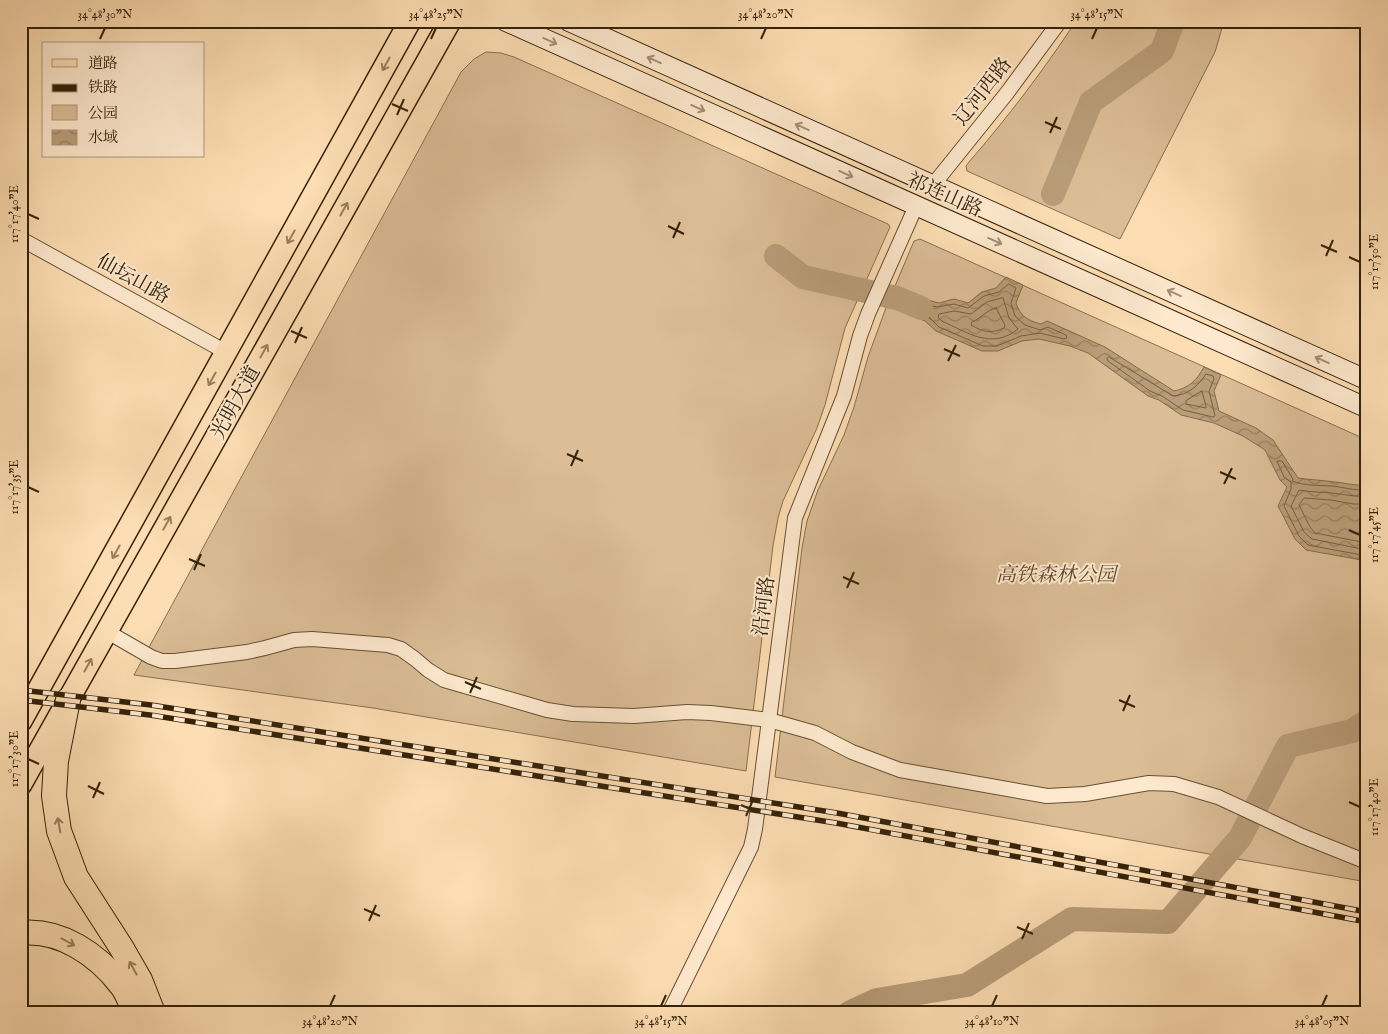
<svg xmlns="http://www.w3.org/2000/svg" width="1388" height="1034" viewBox="0 0 1388 1034" font-family="'IM FELL English','Noto Serif SC',serif">
<style>
.green{fill:#dbbd96;stroke:#887050}
.water{fill:url(#water-waves);stroke:#846c4c}
.lines{fill:none;stroke-linecap:round;stroke-linejoin:round}
.shore{stroke:#766041;stroke-width:1}
.river{stroke:#b99d79;stroke-width:24}
.minor-casing{stroke:#665134;stroke-width:16}
.secondary-casing{stroke:#342209;stroke-width:21}
.primary-casing{stroke:#342209;stroke-width:24}
.motorway-casing{stroke:#342209;stroke-width:26}
.minor{stroke:#fee9ce;stroke-width:14}
.secondary{stroke:#fee9ce;stroke-width:19}
.primary{stroke:#fdddb3;stroke-width:21}
.motorway{stroke:#fdddb3;stroke-width:24}
.rail-casing{stroke:#342209;stroke-width:5.5}
.rail{stroke:#fee9ce;stroke-width:4;stroke-dasharray:11;stroke-linecap:butt}
.oneway{stroke:#a38f75}
.oneway2{stroke:#98805e}
.ticks{fill:none;stroke:#342209;stroke-width:2}
.labels{text-anchor:middle;stroke-width:4;stroke-linejoin:round;paint-order:stroke}
.street-label{font-size:20px;fill:#342209;stroke:#fee9ce}
.park-label{font-size:20px;font-style:italic;fill:#5e492c;stroke:#fee9ce}
.neatline{fill:none;stroke:#342209;stroke-width:2}
.ticks-label{font-size:12px;text-anchor:middle;fill:#342209}
</style>
<defs>
<pattern id="water-waves" width="16" height="10" patternUnits="userSpaceOnUse" patternTransform="scale(1.25)"><rect width="16" height="10" fill="#b99d79"/><path d="M0 5q4-4 8 0t8 0" fill="none" stroke="#978061"/></pattern>
</defs>
<rect width="100%" height="100%" fill="#fdddb3"/>
<filter id="stains"><feTurbulence type="fractalNoise" baseFrequency=".004" numOctaves="4"/><feColorMatrix values="0 0 0 0 .2 0 0 0 0 .09 0 0 0 0 .02 0 0 0 .5 -.17"/></filter>
<radialGradient id="worn" r=".72"><stop offset=".6" stop-color="#630" stop-opacity="0"/><stop offset="1" stop-color="#630" stop-opacity=".3"/></radialGradient>
<!-- green -->
<g class="green">
<path d="M 1076,21 L 1224,21 L 1215,52 L 1120,239 L 967,171 L 966,166 L 969,162 C 1008,117 1043,71 1076,21 Z"/>
<path d="M 486,52 L 501,53 L 514,57 L 888,224 L 890,227 L 845,328 L 825,405 L 817,428 L 783,501 L 778,518 L 773,546 L 746,771 L 373,708 L 134,675 L 461,72 L 474,59 Z"/>
<path d="M 920,239 L 1367,440 L 1367,882 L 775,777 L 802,548 L 807,521 L 818,490 L 844,435 L 854,407 L 868,357 L 887,305 L 914,241 Z"/>
</g>
<!-- water -->
<path class="water" d="M 1006,277 L 1023,285 L 1016,303 C 1021,317 1027,320 1041,324 L 1047,321 L 1105,347 L 1174,391 C 1189,388 1197,380 1204,367 L 1221,375 L 1214,391 L 1219,411 L 1256,428 L 1273,440 L 1298,478 C 1310,480 1322,480 1335,482 C 1346,483 1355,486 1367,485 L 1367,561 L 1306,550 L 1295,539 L 1278,506 L 1287,487 L 1280,480 L 1265,450 L 1243,436 L 1214,423 L 1181,415 L 1159,400 L 1148,396 L 1088,353 L 1070,346 L 1039,339 L 1022,341 L 998,351 L 982,351 L 936,331 L 925,321 L 887,305 L 895,286 L 916,297 L 939,303 L 954,299 L 968,303 L 982,292 L 996,288 Z"/>
<g class="lines">
<!-- shore -->
<g class="shore">
<path d="M 1009,284 L 1016,288 L 1011,303 L 1015,316 L 1025,325 L 1040,330 L 1048,327 L 1066,335 L 1067,338 L 1064,339 L 1040,333 L 1021,336 L 997,346 L 983,346 L 939,327 L 928,316 L 894,301 L 897,295 L 899,294 L 915,302 L 937,307 L 954,304 L 968,308 L 984,296 L 999,292 Z"/>
<path d="M 1003,298 L 1009,318 L 1018,329 C 992,350 968,333 942,321 L 938,317 L 939,314 L 954,311 L 971,314 L 987,302 Z"/>
<path d="M 996,308 L 1005,325 L 1004,328 C 991,334 983,332 971,325 L 972,322 C 981,318 987,310 996,308 Z"/>
<path d="M 1109,357 L 1173,396 C 1188,395 1198,386 1206,374 L 1213,376 L 1214,379 L 1209,391 L 1215,416 L 1213,417 L 1183,410 L 1162,396 L 1150,391 L 1108,361 L 1107,359 Z"/>
<path d="M 1202,391 L 1206,406 L 1206,408 L 1186,404 L 1186,401 Z"/>
<path d="M 1367,490 C 1354,491 1344,487 1331,486 C 1318,485 1305,486 1292,481 L 1293,479 L 1282,461 L 1277,461 L 1284,477 L 1291,482 L 1291,489 L 1284,506 L 1299,536 L 1308,545 L 1367,556"/>
<path d="M 1367,496 C 1354,497 1343,494 1331,493 C 1320,492 1310,492 1299,490 L 1291,506 L 1304,532 L 1312,539 L 1367,550"/>
<path d="M 1367,504 L 1353,504 L 1331,500 L 1304,498 L 1299,505 L 1310,527 L 1315,533 L 1367,543"/>
</g>
<!-- river -->
<g class="river">
<path d="M 1053,194 L 1091,102 L 1162,51 L 1173,21"/>
<path d="M 776,256 L 803,277 L 897,298 L 921,308"/>
<path d="M 849,1013 L 877,1000 L 967,985 L 1072,919 L 1168,922 L 1240,838 L 1288,746 L 1352,731 L 1367,721"/>
</g>
<!-- minor casing -->
<g class="minor-casing">
<g id="minor">
<path d="M 933,185 L 1007,93 L 1060,21"/>
<path d="M 21,239 L 226,352"/>
<path d="M 106,631 L 151,657 L 162,661 L 175,661 L 247,652 L 265,648 L 294,640 L 312,639 L 388,645 L 401,649 L 415,659 L 428,670 L 444,680 L 547,710 L 573,714 L 634,716 L 687,712 L 711,713 L 769,720 L 815,733 L 852,752 L 900,770 L 1047,796 L 1085,794 L 1149,783 L 1174,784 L 1218,797 L 1302,836 L 1367,862"/>
<path d="M 669,1013 L 751,847 L 755,829 L 795,518 L 844,396 L 860,336 L 868,314 L 916,206"/>
</g>
</g>
<!-- secondary casing -->
<g class="secondary-casing">
<g id="secondary">
<path d="M 505,21 L 1367,408"/>
<path d="M 568,21 L 1367,380"/>
</g>
</g>
<!-- primary casing -->
<g class="primary-casing">
<g id="primary">
<path d="M 21,721 L 410,21"/>
<path d="M 21,784 L 450,21"/>
</g>
</g>
<!-- motorway casing -->
<g class="motorway-casing">
<g id="motorway">
<path d="M 68,700 L 56,761 L 54,796 L 59,831 L 76,877 L 121,947 L 140,980 L 153,1013"/>
<path d="M 21,933 C 61,929 98,955 121,985 C 127,992 131,1004 135,1013"/>
</g>
</g>
<!-- minor -->
<use href="#minor" class="minor"/>
<!-- secondary -->
<use href="#secondary" class="secondary"/>
<!-- primary -->
<use href="#primary" class="primary"/>
<!-- motorway -->
<use href="#motorway" class="motorway"/>
<!-- rail casing -->
<g class="rail-casing">
<g id="rail">
<path d="M 21,690 L 151,705 L 837,813 L 1367,912"/>
<path d="M 21,700 L 150,715 L 836,823 L 1367,922"/>
</g>
</g>
<!-- rail -->
<use href="#rail" class="rail"/>
</g>
<!-- one-way arrows -->
<defs><path id="oneway-shaft" d="M-6 0H5M1.5-3L5.5 0L1.5 3" fill="none" stroke-width="1.6" stroke-linecap="round" stroke-linejoin="round" transform="scale(1.25)"/></defs>
<g class="oneway">
<use href="#oneway-shaft" transform="translate(550 41) rotate(24)"/>
<use href="#oneway-shaft" transform="translate(654 60) rotate(-156)"/>
<use href="#oneway-shaft" transform="translate(698 108) rotate(24)"/>
<use href="#oneway-shaft" transform="translate(802 127) rotate(-156)"/>
<use href="#oneway-shaft" transform="translate(846 174) rotate(24)"/>
<use href="#oneway-shaft" transform="translate(995 241) rotate(24)"/>
<use href="#oneway-shaft" transform="translate(1174 293) rotate(-156)"/>
<use href="#oneway-shaft" transform="translate(1322 360) rotate(-156)"/>
</g>
<g class="oneway2">
<use href="#oneway-shaft" transform="translate(386 64) rotate(119)"/>
<use href="#oneway-shaft" transform="translate(344 209) rotate(-61)"/>
<use href="#oneway-shaft" transform="translate(291 237) rotate(119)"/>
<use href="#oneway-shaft" transform="translate(264 351) rotate(-61)"/>
<use href="#oneway-shaft" transform="translate(212 379) rotate(119)"/>
<use href="#oneway-shaft" transform="translate(167 523) rotate(-61)"/>
<use href="#oneway-shaft" transform="translate(116 552) rotate(119)"/>
<use href="#oneway-shaft" transform="translate(88 665) rotate(-61)"/>
<use href="#oneway-shaft" transform="translate(59 825) rotate(-100)"/>
<use href="#oneway-shaft" transform="translate(68 942) rotate(28)"/>
<use href="#oneway-shaft" transform="translate(133 968) rotate(-119)"/>
</g>
<!-- ticks -->
<path class="ticks" d="M 100,39 L 105,28M 431,39 L 436,28M 761,39 L 766,28M 1092,39 L 1097,28M 392,104 L 408,111M 397,115 L 404,99M 1045,122 L 1061,129M 1050,133 L 1057,117M 28,214 L 39,219M 668,226 L 684,234M 673,238 L 680,222M 1321,245 L 1337,252M 1326,256 L 1333,240M 1349,257 L 1360,262M 291,331 L 307,338M 295,343 L 302,327M 944,349 L 960,356M 948,361 L 956,345M 567,454 L 583,461M 571,466 L 578,450M 1220,472 L 1236,479M 1224,484 L 1232,468M 28,487 L 39,492M 1349,530 L 1360,535M 189,559 L 205,566M 194,570 L 201,554M 843,577 L 859,584M 847,588 L 854,572M 465,682 L 481,689M 470,693 L 477,677M 1119,700 L 1135,707M 1123,711 L 1130,695M 28,759 L 39,764M 88,786 L 104,794M 93,798 L 100,782M 1349,802 L 1360,807M 741,805 L 757,812M 746,816 L 753,800M 364,909 L 380,916M 369,921 L 376,905M 1017,927 L 1033,934M 1022,939 L 1029,923M 330,1006 L 335,995M 661,1006 L 666,995M 992,1006 L 997,995M 1322,1006 L 1327,995"/>
<g class="labels">
<!-- street labels -->
<g class="street-label">
<text transform="translate(982 91) rotate(-52)" y="7">辽河西路</text>
<text transform="translate(945 194) rotate(24)" y="7">祁连山路</text>
<text transform="translate(134 278) rotate(29)" y="7">仙坛山路</text>
<text transform="translate(235 402) rotate(-61)" y="7">光明大道</text>
<text transform="translate(763 606) rotate(-83)" y="7">沿河路</text>
</g>
<!-- park labels -->
<g class="park-label">
<text x="1056" y="581">高铁森林公园</text>
</g>
</g>
<!-- margin -->
<rect width="1388" height="1034" fill="none" stroke="#fdddb3" stroke-width="55"/>
<!-- legend -->
<rect x="42" y="42" width="162" height="115" fill="#fee9ce" stroke="#ad997f"/>
<rect x="52" y="59" width="25" height="8" fill="#fdddb3" stroke="#ad997f"/>
<text x="88" y="68" font-size="15" fill="#342209">道路</text>
<rect x="52" y="84" width="25" height="8" fill="#342209" stroke="#ad997f"/>
<text x="88" y="92" font-size="15" fill="#342209">铁路</text>
<rect x="52" y="105" width="25" height="15" fill="#dbbd96" stroke="#ad997f"/>
<text x="88" y="118" font-size="15" fill="#342209">公园</text>
<rect x="52" y="130" width="25" height="15" fill="url(#water-waves)" stroke="#ad997f"/>
<text x="88" y="142" font-size="15" fill="#342209">水域</text>
<rect x="28" y="28" width="1332" height="978" class="neatline"/>
<g class="ticks-label">
<text x="105" y="18">34°48'30"N</text>
<text x="436" y="18">34°48'25"N</text>
<text x="766" y="18">34°48'20"N</text>
<text x="1097" y="18">34°48'15"N</text>
<text transform="translate(14 214) rotate(-90)" y="4">117°17'40"E</text>
<text transform="translate(1374 262) rotate(-90)" y="4">117°17'50"E</text>
<text transform="translate(14 487) rotate(-90)" y="4">117°17'35"E</text>
<text transform="translate(1374 535) rotate(-90)" y="4">117°17'45"E</text>
<text transform="translate(14 759) rotate(-90)" y="4">117°17'30"E</text>
<text transform="translate(1374 807) rotate(-90)" y="4">117°17'40"E</text>
<text x="330" y="1025">34°48'20"N</text>
<text x="661" y="1025">34°48'15"N</text>
<text x="992" y="1025">34°48'10"N</text>
<text x="1322" y="1025">34°48'05"N</text>
</g>
<rect width="100%" height="100%" filter="url(#stains)"/>
<rect width="100%" height="100%" fill="url(#worn)"/>
</svg>
